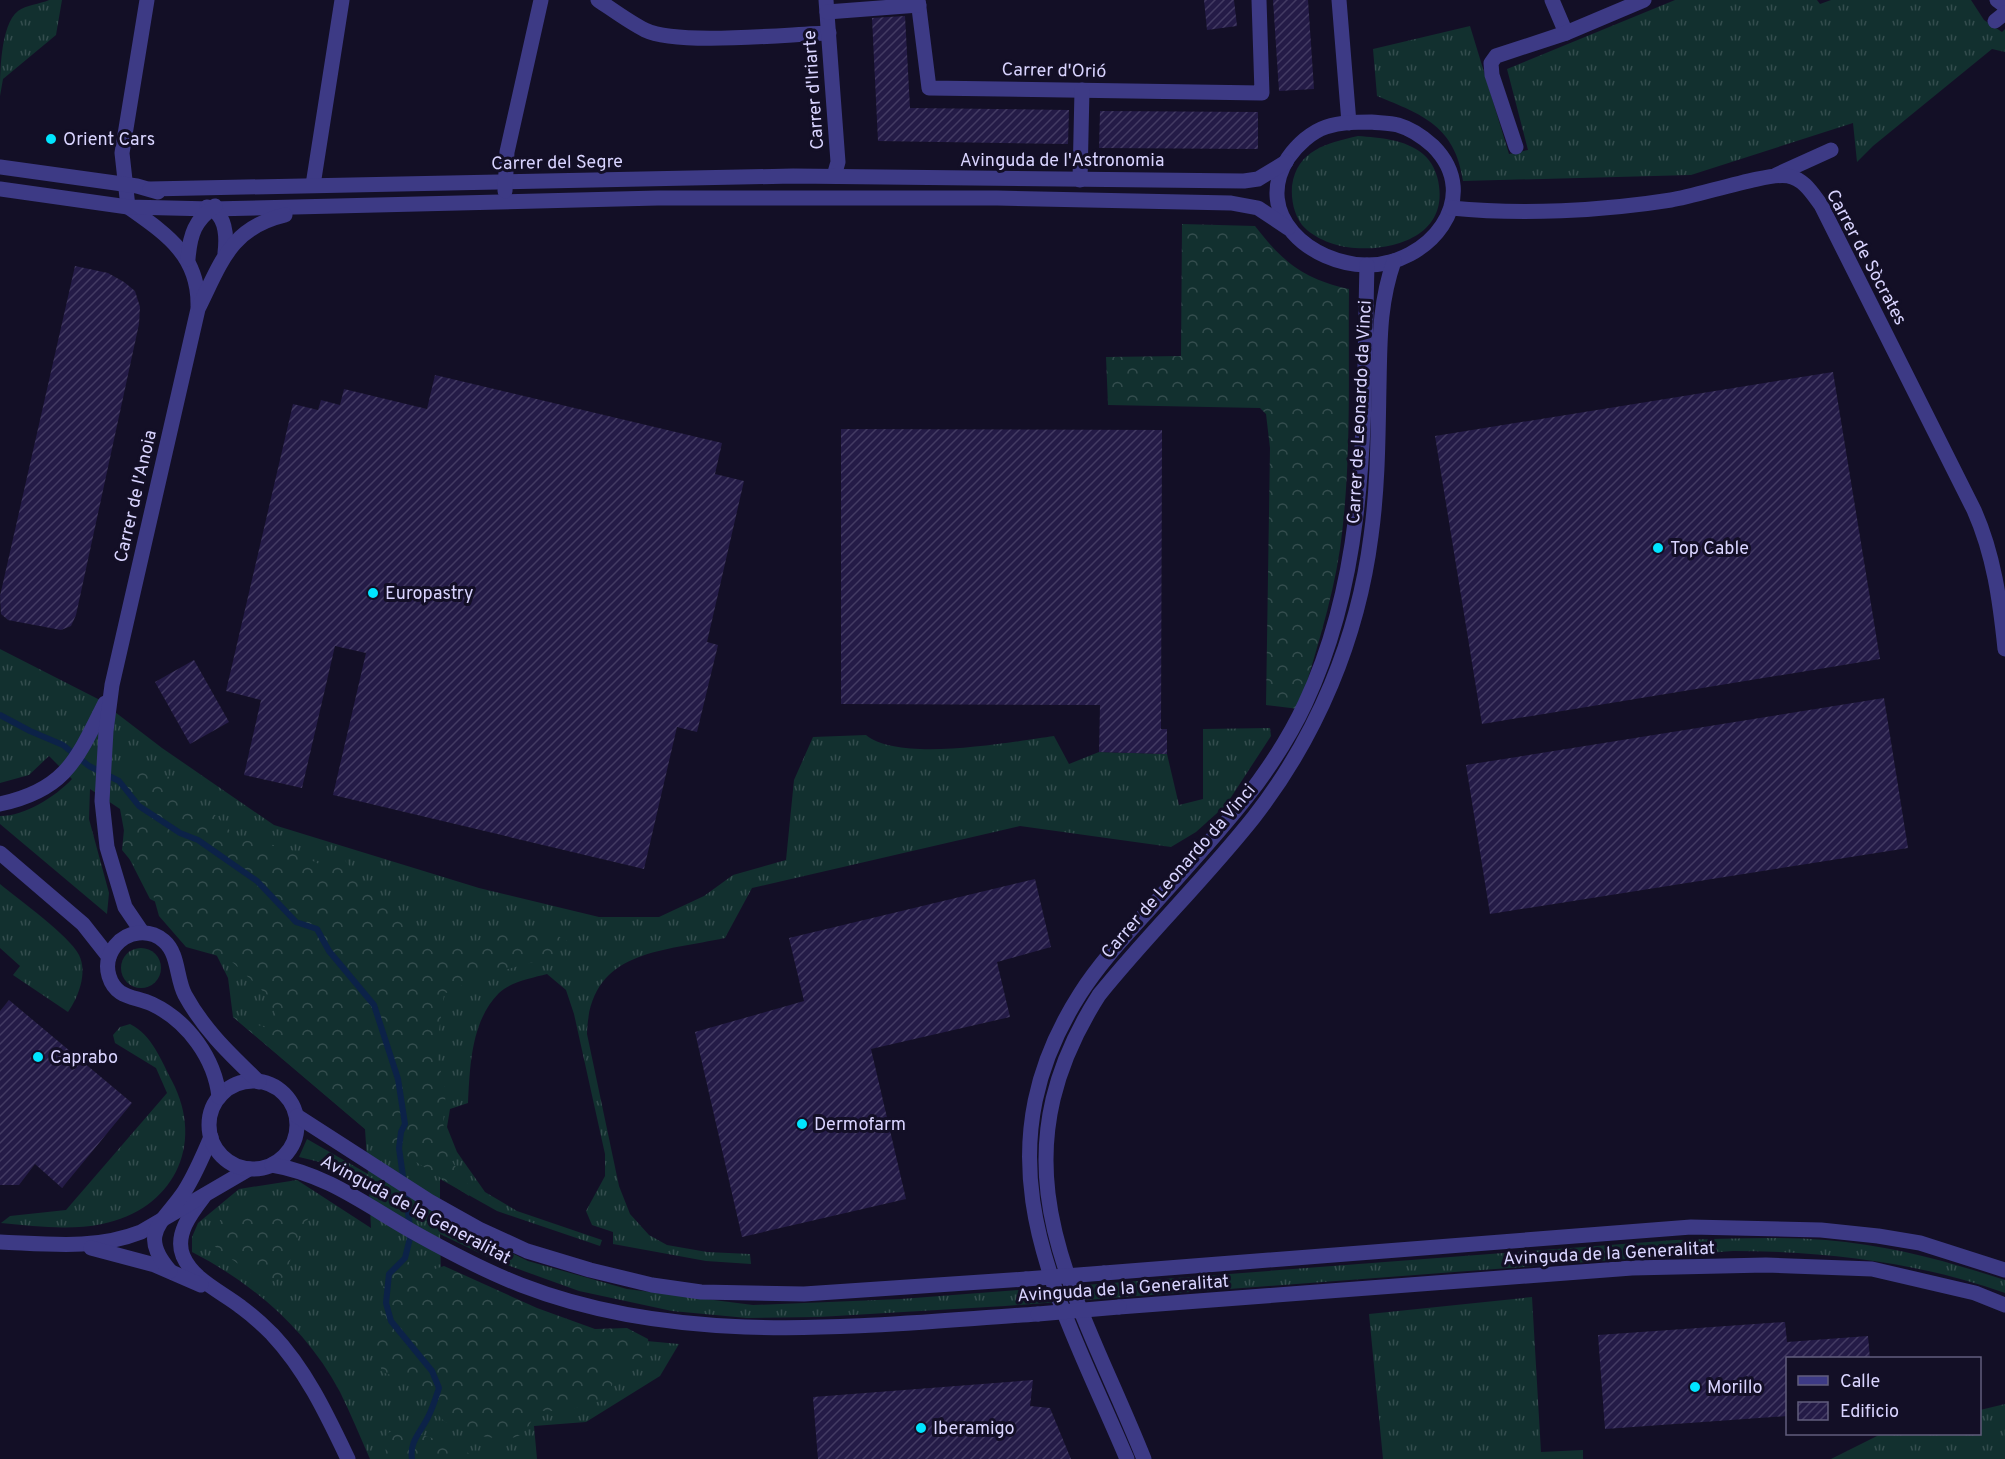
<svg xmlns="http://www.w3.org/2000/svg" width="2005" height="1459" viewBox="0 0 2005 1459" font-family="Overpass,sans-serif">
<style>
.grass{fill:url(#grass-tufts)}
.forest{fill:url(#forest-crowns)}
.lines{fill:none;stroke-linecap:round;stroke-linejoin:round}
.stream{stroke:#0c2248;stroke-width:6}
.building{fill:url(#building-hatch)}
.minor{stroke:#3d3a85;stroke-width:15}
.tertiary{stroke:#3d3a85;stroke-width:15}
.tertiary-bridge{stroke:#3d3a85;stroke-width:15}
.poi-dot{fill:#00e5ff;stroke:#130f26;stroke-width:2}
.labels{text-anchor:middle;stroke-width:6;stroke-linejoin:round;paint-order:stroke}
.street-label{font-size:18px;fill:#d9d4ff;stroke:#130f26}
.poi-label{font-size:18px;fill:#d9d4ff;stroke:#130f26;text-anchor:start}
</style>
<defs>
<pattern id="grass-tufts" width="24" height="20" patternUnits="userSpaceOnUse" patternTransform="scale(1.5)"><rect width="24" height="20" fill="#12302f"/><path d="M3 7l-1-3M5 7V3M7 7l1-3M15 17l-1-3M17 17v-4M19 17l1-3" fill="none" stroke="#344d4e"/></pattern>
<pattern id="forest-crowns" width="20" height="18" patternUnits="userSpaceOnUse" patternTransform="scale(1.5)"><rect width="20" height="18" fill="#12302f"/><path d="M2 6a3 3 0 1 1 6 0M12 15a3 3 0 1 1 6 0" fill="none" stroke="#344d4e"/></pattern>
<pattern id="building-hatch" width="6" height="6" patternUnits="userSpaceOnUse" patternTransform="scale(1.5)"><rect width="6" height="6" fill="#241b47"/><path d="M-1 1l2-2M0 6l6-6M5 7l2-2" fill="none" stroke="#433b63"/></pattern>
</defs>
<rect width="100%" height="100%" fill="#130f26"/>
<!-- grass -->
<g class="grass">
<path d="M 49,0 L 62,0 L 56,35 L 3,79 L 0,96 C 0,75 0,25 18,11 C 26,5 40,4 49,0 Z"/>
<path d="M 1675,0 L 1817,0 L 1820,4 L 1831,0 L 1971,0 L 1984,20 L 2002,32 L 2005,29 L 2005,52 L 1992,49 L 1873,146 L 1857,162 L 1853,123 L 1691,175 L 1463,181 C 1455,126 1423,115 1377,96 L 1373,49 L 1470,26 L 1509,154 L 1528,150 L 1507,69 Z"/>
<path d="M 1358,136 C 1380,138 1405,139 1423,154 C 1432,161 1438,175 1439,186 C 1446,235 1395,251 1355,248 C 1337,247 1314,239 1302,225 C 1294,214 1291,200 1292,186 C 1297,150 1327,143 1358,136 Z"/>
<path d="M 0,649 L 98,699 L 162,748 L 274,825 L 479,888 L 599,917 L 659,917 L 704,896 L 733,875 L 786,860 L 794,780 L 813,737 L 866,735 C 900,763 1011,742 1054,736 L 1069,764 L 1099,752 L 1167,754 L 1179,805 L 1203,799 L 1203,729 L 1270,728 L 1271,736 L 1226,805 L 1196,832 L 1171,847 L 1020,826 L 752,888 L 725,938 C 660,952 589,950 587,1034 L 619,1186 L 630,1214 L 649,1235 L 667,1245 L 707,1252 L 750,1254 L 751,1264 L 706,1261 L 613,1244 L 613,1232 L 592,1225 L 586,1211 L 605,1176 L 605,1154 L 574,1014 L 566,990 L 547,974 C 532,978 510,982 499,993 C 471,1021 470,1066 468,1103 L 450,1109 L 447,1127 L 457,1152 L 485,1192 L 517,1211 L 602,1240 L 600,1246 L 497,1211 L 440,1179 L 440,1218 L 528,1261 L 627,1289 L 753,1305 L 901,1299 L 1675,1240 C 1725,1239 1776,1236 1826,1240 C 1888,1245 1947,1261 2005,1280 L 2005,1293 C 1918,1262 1825,1251 1733,1251 L 1005,1306 L 819,1317 L 747,1318 L 672,1311 L 579,1291 L 496,1261 L 440,1234 L 441,1274 L 513,1311 L 625,1339 L 679,1344 L 660,1376 L 586,1422 L 534,1426 L 537,1459 L 370,1459 C 360,1437 351,1414 340,1392 C 307,1330 254,1284 192,1252 L 192,1237 L 198,1223 L 239,1189 L 297,1180 L 371,1228 L 369,1190 L 328,1164 L 299,1157 L 307,1139 L 368,1174 L 365,1129 L 233,1017 L 228,978 L 201,924 L 150,899 L 129,858 L 120,809 L 90,789 L 89,819 L 109,893 L 107,914 L 0,824 L 0,816 C 25,816 55,797 72,779 L 49,756 L 29,775 L 0,783 Z"/>
<path d="M 0,884 C 19,900 69,935 79,955 C 88,973 78,998 68,1012 L 13,975 L 20,966 L 0,948 Z"/>
<circle cx="141" cy="968" r="20"/>
<path d="M 130,1024 C 152,1035 161,1060 172,1081 C 206,1146 172,1210 102,1224 C 69,1231 34,1226 1,1223 L 10,1216 L 66,1210 L 167,1093 L 156,1068 L 115,1043 L 113,1035 L 120,1027 Z"/>
<path d="M 1532,1297 L 1541,1452 L 1583,1450 L 1583,1459 L 1383,1459 L 1369,1314 Z"/>
<path d="M 2005,1404 L 2005,1459 L 1799,1459 L 1831,1459 L 1881,1434 L 1980,1434 L 1980,1410 Z"/>
</g>
<!-- forest -->
<g class="forest">
<path d="M 1182,224 L 1255,226 C 1283,262 1303,279 1349,289 C 1348,375 1352,464 1340,549 C 1332,603 1314,657 1299,709 L 1266,705 L 1270,448 L 1266,414 L 1260,408 L 1108,405 L 1106,357 L 1181,356 Z"/>
<path d="M 135,765 L 175,779 L 187,809 L 214,814 L 238,839 L 285,847 L 321,865 L 344,859 C 370,894 403,923 434,953 L 508,932 L 547,930 L 571,943 L 551,957 L 479,977 L 444,994 L 436,1053 L 446,1091 L 443,1123 L 451,1160 L 469,1186 L 469,1196 L 365,1129 L 233,1017 L 267,1028 L 276,1016 L 267,995 L 229,959 L 186,947 L 159,916 L 150,884 L 122,850 L 126,809 L 125,768 Z"/>
<path d="M 283,1197 L 306,1198 L 316,1211 L 304,1223 L 284,1277 L 265,1284 L 213,1245 L 220,1220 L 243,1209 Z"/>
<path d="M 397,1255 L 425,1272 L 444,1266 L 537,1308 L 595,1329 L 627,1328 L 648,1339 L 650,1355 L 618,1365 L 608,1399 L 564,1411 L 535,1411 C 532,1420 529,1429 520,1435 C 504,1445 457,1432 443,1420 C 434,1412 429,1397 424,1387 L 382,1372 L 374,1340 L 384,1311 L 383,1279 Z"/>
<path d="M 403,1428 C 418,1435 467,1446 475,1459 L 390,1459 L 385,1457 L 387,1433 Z"/>
</g>
<g class="lines">
<!-- stream -->
<path class="stream" d="M 0,715 L 30,731 L 63,745 L 89,766 L 119,781 L 139,806 L 180,833 L 198,840 L 257,881 L 296,922 L 317,929 L 329,951 L 374,1005 L 398,1079 L 405,1124 L 401,1132 L 399,1148 L 411,1234 L 405,1258 L 389,1274 L 386,1303 L 391,1321 L 432,1371 L 439,1388 C 436,1397 433,1407 429,1415 C 422,1431 409,1441 412,1459"/>
</g>
<!-- building -->
<g class="building">
<path d="M 1204,0 L 1234,0 L 1237,26 L 1207,30 Z"/>
<path d="M 1273,0 L 1308,0 L 1314,89 L 1279,91 Z"/>
<path d="M 905,16 L 910,108 L 1069,110 L 1068,144 L 878,141 L 872,18 Z"/>
<path d="M 1100,111 L 1258,112 L 1258,149 L 1099,148 Z"/>
<path d="M 75,266 L 108,273 L 124,282 L 135,291 L 140,307 L 139,324 L 76,615 L 71,626 L 61,630 L 8,620 L 1,614 L 0,596 Z"/>
<path d="M 1833,372 L 1880,659 L 1482,724 L 1435,436 Z"/>
<path d="M 435,375 L 722,443 L 715,474 L 744,481 L 707,642 L 718,645 L 697,732 L 677,727 L 644,869 L 333,795 L 366,653 L 335,646 L 302,788 L 244,775 L 261,700 L 226,691 L 293,404 L 318,410 L 321,400 L 340,405 L 344,389 L 427,409 Z"/>
<path d="M 841,429 L 1162,430 L 1161,729 L 1167,729 L 1167,754 L 1099,752 L 1100,705 L 841,704 Z"/>
<path d="M 194,660 L 229,722 L 190,744 L 155,682 Z"/>
<path d="M 1884,698 L 1908,848 L 1490,914 L 1466,765 Z"/>
<path d="M 1035,879 L 1051,947 L 997,962 L 1010,1017 L 871,1049 L 906,1199 L 742,1237 L 695,1032 L 804,1001 L 789,938 Z"/>
<path d="M 9,1000 L 132,1103 L 62,1188 L 35,1164 L 19,1185 L 0,1185 L 0,1011 Z"/>
<path d="M 1785,1322 L 1787,1342 L 1868,1336 L 1870,1359 L 1788,1359 L 1788,1416 L 1605,1429 L 1598,1335 Z"/>
<path d="M 1033,1380 L 1030,1406 L 1050,1408 L 1071,1459 L 818,1459 L 813,1397 Z"/>
</g>
<g class="lines">
<!-- minor -->
<g class="minor">
<path d="M 147,0 L 122,153 L 128,207 C 166,234 199,255 198,306"/>
<path d="M 598,0 C 613,10 629,22 645,30 C 678,46 788,34 829,33"/>
<path d="M 826,0 L 838,162 L 834,176"/>
<path d="M 918,0 L 929,88 L 1262,93 L 1259,0"/>
<path d="M 1339,0 L 1349,123"/>
<path d="M 1552,0 L 1566,33"/>
<path d="M 1997,0 L 2005,6"/>
<path d="M 827,12 L 919,5"/>
<path d="M 1995,21 L 2005,13"/>
<path d="M 1371,122 C 1380,123 1390,123 1398,125 C 1412,129 1423,137 1433,146 C 1485,198 1428,266 1366,265 C 1311,264 1252,215 1288,158 C 1297,145 1311,132 1326,127 C 1341,122 1356,122 1371,122 Z"/>
<path d="M 1516,147 L 1492,75 L 1491,63 L 1496,56 L 1566,33 L 1644,0"/>
<path d="M 0,167 L 137,186 L 158,192"/>
<path d="M 1776,175 L 1831,150"/>
<path d="M 1080,180 L 1082,90"/>
<path d="M 313,185 L 342,0"/>
<path d="M 0,189 L 128,207 L 212,209 L 658,198 L 997,198 L 1231,203 L 1258,208 L 1288,228"/>
<path d="M 150,189 L 793,176 L 1244,181 L 1258,179 L 1286,162"/>
<path d="M 505,191 L 507,152 L 541,0"/>
<path d="M 207,207 C 226,213 227,236 225,253"/>
<path d="M 1451,208 C 1521,215 1602,211 1671,200 C 1698,196 1768,172 1788,176 C 1804,179 1812,193 1821,205 L 1974,510 C 1994,555 2000,601 2005,649"/>
<path d="M 188,259 C 190,234 195,220 215,206"/>
<path d="M 0,804 C 66,790 77,759 105,703"/>
<path d="M 142,932 L 125,907 L 107,847 L 102,801 L 106,731 L 112,685 L 198,309 C 221,263 230,228 285,215"/>
<path d="M 205,1195 C 192,1212 174,1234 183,1256 C 193,1280 222,1292 241,1307 C 252,1315 262,1324 272,1334 C 306,1370 327,1415 348,1459"/>
<path d="M 0,1242 C 49,1244 95,1250 141,1232 L 249,1169"/>
<path d="M 91,1248 L 155,1265 L 201,1285"/>
<path d="M 170,1271 C 137,1233 164,1222 184,1192 C 195,1175 203,1156 211,1137"/>
<path d="M 1127,1459 C 1059,1298 973,1162 1080,994 C 1101,961 1129,932 1155,903 C 1211,840 1269,781 1305,704 C 1370,566 1363,413 1367,265"/>
<path d="M 1144,1459 C 1077,1291 987,1170 1099,995 C 1148,934 1205,879 1254,817 C 1317,736 1358,638 1371,536 C 1378,486 1378,436 1379,386 C 1380,341 1379,304 1394,261"/>
</g>
<!-- tertiary -->
<g class="tertiary">
<path d="M 0,853 L 83,924 L 109,957"/>
<circle cx="253" cy="1125" r="44"/>
<path d="M 219,1097 C 215,1059 188,1021 152,1004 C 135,996 116,999 109,976 C 106,966 108,955 115,946 C 127,931 149,928 164,941 C 179,954 176,978 185,995 C 204,1030 231,1055 259,1082"/>
<path d="M 297,1116 L 429,1201 L 479,1229 L 527,1251 L 590,1270 L 652,1285 L 701,1292 L 804,1294 L 1026,1279"/>
<path d="M 272,1165 C 327,1174 367,1206 415,1233 C 449,1252 485,1271 521,1285 C 686,1349 867,1325 1038,1314"/>
<path d="M 1104,1273 L 1691,1227 L 1821,1230 L 1878,1236 L 1920,1243 L 2005,1270"/>
<path d="M 1119,1307 L 1632,1268 L 1766,1265 L 1872,1269 L 1975,1293 L 2005,1305"/>
</g>
<!-- tertiary-bridge -->
<g class="tertiary-bridge">
<path d="M 1026,1279 L 1104,1273"/>
<path d="M 1038,1314 L 1119,1307"/>
</g>
</g>
<!-- markers -->
<g class="poi-dot">
<circle cx="51" cy="139" r="6"/>
<circle cx="1658" cy="548" r="6"/>
<circle cx="373" cy="593" r="6"/>
<circle cx="38" cy="1057" r="6"/>
<circle cx="802" cy="1124" r="6"/>
<circle cx="1695" cy="1387" r="6"/>
<circle cx="921" cy="1428" r="6"/>
</g>
<g class="labels">
<!-- street labels -->
<g class="street-label">
<text transform="translate(1054 70) rotate(1)" y="6">Carrer d'Orió</text>
<text transform="translate(813 90) rotate(-94)" y="6">Carrer d'Iriarte</text>
<text x="1062" y="166">Avinguda de l'Astronomia</text>
<text transform="translate(557 162) rotate(-1)" y="6">Carrer del Segre</text>
<text transform="translate(1867 257) rotate(62)" y="6">Carrer de Sòcrates</text>
<text transform="translate(1359 412) rotate(-87)" y="6">Carrer de Leonardo da Vinci</text>
<text transform="translate(135 496) rotate(-77)" y="6">Carrer de l'Anoia</text>
<text transform="translate(1178 871) rotate(-49)" y="6">Carrer de Leonardo da Vinci</text>
<text transform="translate(416 1209) rotate(28)" y="6">Avinguda de la Generalitat</text>
<text transform="translate(1609 1253) rotate(-3)" y="6">Avinguda de la Generalitat</text>
<text transform="translate(1123 1288) rotate(-4)" y="6">Avinguda de la Generalitat</text>
</g>
<!-- poi labels -->
<g class="poi-label">
<text x="63" y="145">Orient Cars</text>
<text x="1670" y="554">Top Cable</text>
<text x="385" y="599">Europastry</text>
<text x="50" y="1063">Caprabo</text>
<text x="814" y="1130">Dermofarm</text>
<text x="1707" y="1393">Morillo</text>
<text x="933" y="1434">Iberamigo</text>
</g>
</g>
<!-- legend -->
<rect x="1786" y="1357" width="195" height="78" fill="#130f26" stroke="#625e7d" stroke-width="1.5"/>
<rect x="1798" y="1376" width="30" height="9" fill="#3d3a85" stroke="#625e7d" stroke-width="1.5"/>
<text x="1840" y="1387" font-size="18" fill="#d9d4ff">Calle</text>
<rect x="1798" y="1402" width="30" height="18" fill="url(#building-hatch)" stroke="#625e7d" stroke-width="1.5"/>
<text x="1840" y="1417" font-size="18" fill="#d9d4ff">Edificio</text>
</svg>
